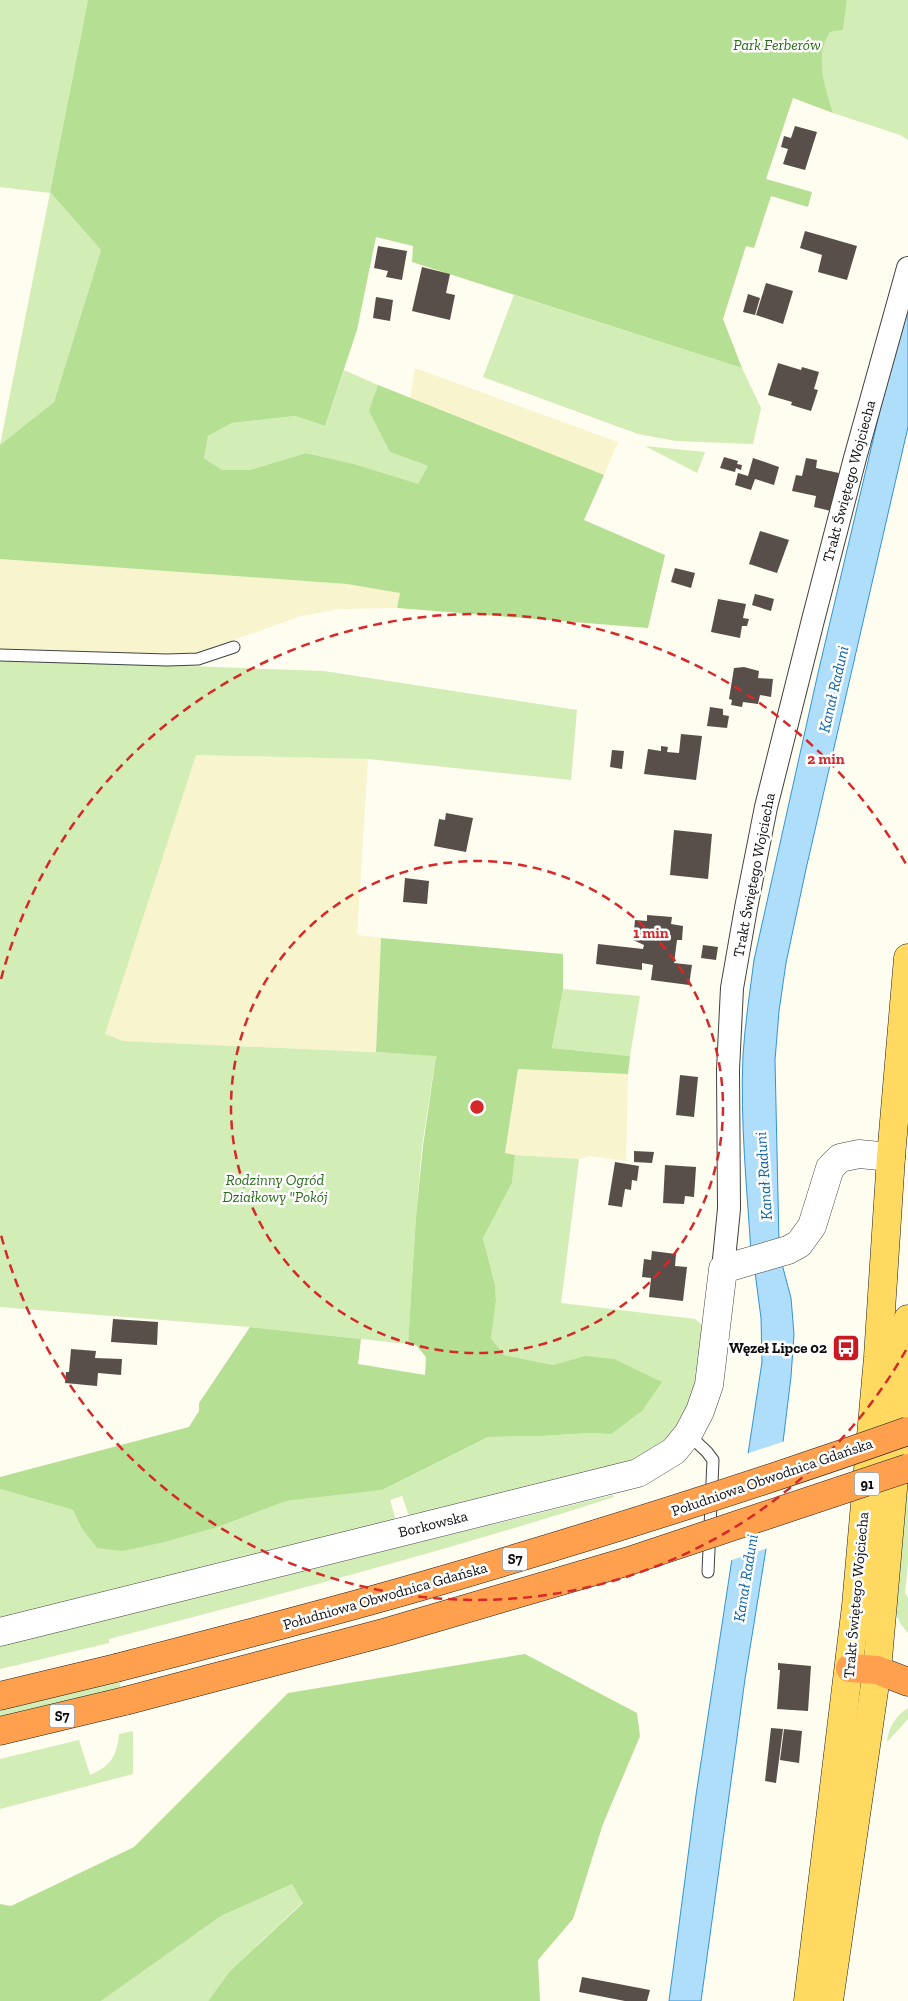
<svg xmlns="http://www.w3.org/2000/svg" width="908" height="2001" viewBox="0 0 908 2001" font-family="'Zilla Slab',serif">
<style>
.farmland{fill:#f8f4cd}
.green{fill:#d2edb5}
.forest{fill:#b5df93}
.water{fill:#afdefb;stroke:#3094d8}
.pier{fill:#fffcf0}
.building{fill:#584f4a}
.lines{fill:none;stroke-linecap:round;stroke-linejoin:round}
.service-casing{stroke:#414141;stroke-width:13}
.minor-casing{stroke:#414141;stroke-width:24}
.tertiary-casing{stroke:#414141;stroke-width:29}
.primary-casing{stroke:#1f1f1f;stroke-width:29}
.motorway-casing{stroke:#1f1f1f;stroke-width:29}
.service{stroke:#fff;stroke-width:11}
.minor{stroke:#fff;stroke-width:22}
.tertiary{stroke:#fff;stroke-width:28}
.primary{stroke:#ffd960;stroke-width:28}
.motorway{stroke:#ffa04e;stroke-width:28}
.motorway-bridge-casing{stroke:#1f1f1f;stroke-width:29;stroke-linecap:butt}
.motorway-bridge{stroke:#ffa04e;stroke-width:28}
.ring{fill:none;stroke:#d62828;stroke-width:2.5;stroke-dasharray:9 6}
.labels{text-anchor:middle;stroke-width:5;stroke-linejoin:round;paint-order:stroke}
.shield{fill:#fff;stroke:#565656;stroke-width:1}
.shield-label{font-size:14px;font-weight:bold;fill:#0e0e0e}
.park-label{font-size:15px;font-style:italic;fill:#296c19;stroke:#fff}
.street-label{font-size:15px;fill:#0e0e0e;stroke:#fff}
.poi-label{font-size:15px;font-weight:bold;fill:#0e0e0e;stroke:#fff;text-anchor:end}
.water-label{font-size:16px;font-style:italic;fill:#0c65ab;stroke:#fff}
.centre{fill:#d62828;stroke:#fff;stroke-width:2.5}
.ring-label{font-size:15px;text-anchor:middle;font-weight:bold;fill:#d62828;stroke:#fff;stroke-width:5;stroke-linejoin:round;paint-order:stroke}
</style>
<rect width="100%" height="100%" fill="#fffcf0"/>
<!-- farmland -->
<g class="farmland">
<path d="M 415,368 L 618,442 L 604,475 L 410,399 Z"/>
<path d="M 0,559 L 347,584 L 400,593 L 397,608 L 339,609 L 301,616 L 197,653 L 165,656 L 0,650 Z"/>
<path d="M 195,755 L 368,759 L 357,935 L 381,938 L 376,1052 L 123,1041 L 104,1035 Z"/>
<path d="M 518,1069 L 628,1074 L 626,1161 L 590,1156 L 579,1159 L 505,1154 Z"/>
</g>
<!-- green -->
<g class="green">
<path d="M 0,0 L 88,0 L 50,192 L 101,250 L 54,402 L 0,445 L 50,193 L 0,187 Z"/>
<path d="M 847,0 L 908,0 L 908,140 L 900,135 L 833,113 C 825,86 814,58 830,32 L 843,30 Z"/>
<path d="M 514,295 L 742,368 L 761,408 L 753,444 L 676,441 L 638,434 L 483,377 Z"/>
<path d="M 344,370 L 378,385 L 370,411 L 390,452 L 428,466 L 418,485 L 354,464 L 306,453 L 250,470 L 222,470 L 204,458 L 208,436 L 232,423 L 295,416 L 325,426 Z"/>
<path d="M 645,446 L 705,452 L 697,473 Z"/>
<path d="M 0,659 L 324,671 L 577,710 L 571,780 L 368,759 L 196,755 L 105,1034 L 123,1041 L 436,1055 L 422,1146 L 416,1216 L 408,1344 L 250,1327 L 0,1307 Z"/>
<path d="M 563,989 L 640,996 L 630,1056 L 552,1048 Z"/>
<path d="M 515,1155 L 579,1159 L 561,1303 L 695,1319 L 706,1328 L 697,1385 L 685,1415 L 665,1442 L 632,1461 L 411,1521 L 402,1496 L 390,1500 L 395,1517 L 391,1525 L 0,1621 L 0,1489 L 73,1510 L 81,1527 L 123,1551 L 218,1527 L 286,1501 L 382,1490 L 488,1437 L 541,1436 L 589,1433 L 611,1434 L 584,1356 L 553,1365 L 504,1355 L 491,1338 L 496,1301 L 495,1285 L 483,1238 L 512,1183 Z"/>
<path d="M 908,1440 L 908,1562 L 905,1593 L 908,1598 L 908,1633 L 900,1623 L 895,1612 Z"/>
<path d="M 613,1495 L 614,1497 C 447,1551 278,1595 109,1639 L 109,1643 L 0,1669 L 0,1645 Z"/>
<path d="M 119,1680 L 121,1688 L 0,1718 L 0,1709 Z"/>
<path d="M 908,1708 L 908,1719 L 887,1742 C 888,1728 896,1715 908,1708 Z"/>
<path d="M 133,1731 L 133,1774 L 0,1809 L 0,1759 L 79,1740 L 90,1775 C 111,1766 117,1756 119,1734 Z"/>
<path d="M 292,1884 L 303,1902 L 230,1971 L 208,2001 L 101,2001 L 221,1916 Z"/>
</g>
<!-- forest -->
<g class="forest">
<path d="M 88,0 L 847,0 L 843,30 L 830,32 C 814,58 825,86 833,113 L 793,98 L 766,179 L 812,192 L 808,207 L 771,196 L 754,248 L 746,246 L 723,319 L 742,368 L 412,262 L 413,246 L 376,237 L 357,330 L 325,426 L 295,416 L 232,423 L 208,436 L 204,458 L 222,470 L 250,470 L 306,453 L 354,464 L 418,484 L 428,466 L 390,452 L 369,411 L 378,385 L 604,475 L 584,520 L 665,555 L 648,628 L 397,608 L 400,593 L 347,584 L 0,559 L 0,445 L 54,402 L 101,250 L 50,192 Z"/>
<path d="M 381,938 L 563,954 L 563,989 L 552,1048 L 630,1056 L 628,1074 L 518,1069 L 505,1153 L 515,1155 L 512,1183 L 483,1238 L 495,1285 L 496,1301 L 491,1338 L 504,1355 L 553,1365 L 584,1356 L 614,1359 L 662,1382 L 642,1411 L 611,1434 L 589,1433 L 541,1436 L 488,1437 L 382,1490 L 286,1501 L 218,1527 L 164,1542 L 123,1551 L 97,1548 L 81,1527 L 73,1510 L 0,1489 L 0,1477 L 189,1427 L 199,1411 L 199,1403 L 250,1327 L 361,1339 L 358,1364 L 425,1375 L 426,1357 L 416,1345 L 408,1344 L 416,1216 L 423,1146 L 436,1056 L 376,1052 Z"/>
<path d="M 525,1654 L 637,1713 L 640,1736 L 603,1824 L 573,1919 L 538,1960 L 540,2001 L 208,2001 L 230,1971 L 303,1903 L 292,1884 L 221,1916 L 101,2001 L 0,2001 L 0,1904 L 11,1906 L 134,1847 L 288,1693 Z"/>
</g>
<!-- water -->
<g class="water">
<path d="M 908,305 L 908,427 L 806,869 L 786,963 L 779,1011 L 775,1060 L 779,1243 L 751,1253 C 747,1188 740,1121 743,1055 C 745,1023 750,992 754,960 L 818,673 L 895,347 Z"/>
<path d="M 782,1264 L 791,1298 L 794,1334 L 791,1377 L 782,1450 L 745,1679 L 701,2001 L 669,2001 L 696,1795 L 762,1362 L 761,1318 L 755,1272 Z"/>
</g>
<!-- pier -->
<path class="pier" d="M 785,1441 L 768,1548 L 729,1561 L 746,1454 Z"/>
<!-- building -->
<g class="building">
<path d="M 795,126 L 817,132 L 805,170 L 783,164 L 788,149 L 781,147 L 784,136 L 791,138 Z"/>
<path d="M 805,231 L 857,246 L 847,280 L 818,272 L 822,255 L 800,248 Z"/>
<path d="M 378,246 L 407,251 L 402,280 L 386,277 L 388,271 L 374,268 Z"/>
<path d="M 422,267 L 450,274 L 446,293 L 455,295 L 450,320 L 412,311 Z"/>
<path d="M 766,283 L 793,291 L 783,324 L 756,315 Z"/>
<path d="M 748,294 L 760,298 L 755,315 L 743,312 Z"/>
<path d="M 376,297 L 393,300 L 390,321 L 373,318 Z"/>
<path d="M 778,363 L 801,370 L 802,367 L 819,372 L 814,389 L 818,390 L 811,411 L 791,405 L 792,402 L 768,395 Z"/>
<path d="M 724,457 L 738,461 L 737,464 L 742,465 L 741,470 L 736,468 L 735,472 L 720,468 Z"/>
<path d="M 753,458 L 779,467 L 774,485 L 755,479 L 751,490 L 735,485 L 738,473 L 748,476 Z"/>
<path d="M 806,458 L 817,460 L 816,468 L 839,473 L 831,511 L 814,507 L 816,496 L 792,491 L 796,475 L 802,476 Z"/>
<path d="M 760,531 L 789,540 L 777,573 L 749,564 Z"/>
<path d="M 675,568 L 695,573 L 691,588 L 671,582 Z"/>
<path d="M 755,594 L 774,599 L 771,611 L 752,605 Z"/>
<path d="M 718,599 L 746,604 L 743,618 L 749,619 L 747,626 L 742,626 L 740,638 L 711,632 Z"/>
<path d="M 744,667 L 759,671 L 758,678 L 773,679 L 771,697 L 760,695 L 758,704 L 743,702 L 742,707 L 731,705 L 732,700 L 729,699 L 734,668 Z"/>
<path d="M 710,707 L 723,709 L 723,715 L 729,716 L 727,728 L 707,726 Z"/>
<path d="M 681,734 L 702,736 L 696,780 L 644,774 L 648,749 L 661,751 L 661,746 L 668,747 L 667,752 L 679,753 Z"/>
<path d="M 612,750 L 624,751 L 622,769 L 610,767 Z"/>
<path d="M 446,813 L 473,818 L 466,852 L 434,846 L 439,819 L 445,820 Z"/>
<path d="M 674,830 L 712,834 L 708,879 L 670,875 Z"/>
<path d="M 405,878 L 429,881 L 427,904 L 403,902 Z"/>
<path d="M 647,915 L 672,917 L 671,924 L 683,926 L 682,940 L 677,940 L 674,963 L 692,965 L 689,985 L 651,980 L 653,965 L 642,963 L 642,970 L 596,964 L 598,944 L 643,949 L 644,945 L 633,940 L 635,920 L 647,921 Z"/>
<path d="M 703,945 L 718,947 L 716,960 L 701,958 Z"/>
<path d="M 680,1075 L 698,1077 L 694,1117 L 676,1115 Z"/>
<path d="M 634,1151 L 654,1152 L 652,1163 L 634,1162 Z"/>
<path d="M 615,1162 L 639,1166 L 637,1181 L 632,1180 L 631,1190 L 625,1189 L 622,1207 L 608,1205 Z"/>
<path d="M 665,1165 L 696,1167 L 694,1197 L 685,1196 L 684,1204 L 663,1203 Z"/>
<path d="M 652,1251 L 676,1254 L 675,1266 L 687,1267 L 683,1301 L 649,1297 L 651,1278 L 642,1277 L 644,1259 L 651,1260 Z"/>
<path d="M 113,1319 L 158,1322 L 157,1345 L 111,1342 Z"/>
<path d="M 71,1349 L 96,1351 L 95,1358 L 122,1359 L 121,1375 L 98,1373 L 97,1386 L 65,1383 L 66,1372 L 69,1372 Z"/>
<path d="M 778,1663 L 811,1666 L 808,1711 L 777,1709 L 780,1670 L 778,1670 Z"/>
<path d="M 771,1728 L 783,1729 L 776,1783 L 765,1781 Z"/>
<path d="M 784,1729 L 802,1731 L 799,1763 L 780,1760 Z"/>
<path d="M 582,1977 L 650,1990 L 647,2001 L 625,2001 L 579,1992 Z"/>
</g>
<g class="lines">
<!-- service casing -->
<g class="service-casing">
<g id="service">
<path d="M 0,655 L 167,660 L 198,659 L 234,647"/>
<path d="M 688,1434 L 707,1452 L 713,1460 L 708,1572"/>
</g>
</g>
<!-- minor casing -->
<g class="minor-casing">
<path id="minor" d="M 723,1269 L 729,1209 L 728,1070 L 732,988 L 746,908 L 766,807 L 813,620 L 855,458 L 908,268"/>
</g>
<!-- tertiary casing -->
<g class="tertiary-casing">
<path id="tertiary" d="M 0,1632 L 638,1473 L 674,1451 L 688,1434 L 700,1411 L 709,1385 L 723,1269 L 788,1250 L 799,1244 L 812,1226 L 830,1168 L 840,1158 L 859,1154 L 891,1157"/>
</g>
<!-- primary casing -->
<g class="primary-casing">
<g id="primary">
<path d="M 808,2001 L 856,1606 L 878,1357 L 891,1157 L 908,958"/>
<path d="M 829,2001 L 877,1670 L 908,1319"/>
</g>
</g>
<!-- motorway casing -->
<g class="motorway-casing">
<g id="motorway">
<path d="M 850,1668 L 877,1670 L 908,1682"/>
<path d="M 0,1696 L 116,1668"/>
<path d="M 0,1731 L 125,1701"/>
</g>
</g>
<!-- service -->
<use href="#service" class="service"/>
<!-- minor -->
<use href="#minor" class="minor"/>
<!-- tertiary -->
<use href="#tertiary" class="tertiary"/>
<!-- primary -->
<use href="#primary" class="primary"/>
<!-- motorway -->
<use href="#motorway" class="motorway"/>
<!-- motorway-bridge casing -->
<g class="motorway-bridge-casing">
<g id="motorway-bridge">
<path d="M 116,1668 C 221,1641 326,1614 429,1584 C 590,1537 750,1487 908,1431"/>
<path d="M 125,1701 L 387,1632 L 629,1561 L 908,1468"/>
</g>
</g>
<!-- motorway-bridge -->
<use href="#motorway-bridge" class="motorway-bridge"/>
</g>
<!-- distance rings -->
<g class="ring">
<circle cx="477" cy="1107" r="246"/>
<path d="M906 1350A493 493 0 0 1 1 1235M1 979A493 493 0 0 1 906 864"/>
</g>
<!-- icons -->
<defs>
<g id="bus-square" transform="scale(1.4375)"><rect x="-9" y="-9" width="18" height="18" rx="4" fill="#ca1a21" stroke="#fff"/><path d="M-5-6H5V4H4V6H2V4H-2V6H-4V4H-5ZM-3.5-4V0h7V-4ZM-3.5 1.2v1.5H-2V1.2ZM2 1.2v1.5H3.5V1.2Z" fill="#fff"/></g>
</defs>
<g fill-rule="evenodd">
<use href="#bus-square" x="846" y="1348"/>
</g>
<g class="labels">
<!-- shield labels -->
<g class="shield">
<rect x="854.5" y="1472.5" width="25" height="23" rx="4"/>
<rect x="502.5" y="1547.5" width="25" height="23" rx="4"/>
<rect x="49.5" y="1704.5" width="25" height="23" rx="4"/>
</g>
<g class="shield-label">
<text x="867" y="1489">91</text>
<text x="515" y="1564">S7</text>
<text x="62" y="1721">S7</text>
</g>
<!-- park labels -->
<g class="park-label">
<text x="777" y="50">Park Ferberów</text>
<text x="275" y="1185">Rodzinny Ogród<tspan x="275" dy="17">Działkowy "Pokój</tspan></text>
</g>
<!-- street labels -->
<g class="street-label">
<text transform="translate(849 481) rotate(-75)" y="5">Trakt Świętego Wojciecha</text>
<text transform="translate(754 875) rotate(-79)" y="5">Trakt Świętego Wojciecha</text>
<text transform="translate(772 1477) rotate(-19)" y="5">Południowa Obwodnica Gdańska</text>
<text transform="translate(433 1524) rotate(-14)" y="5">Borkowska</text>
<text transform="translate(856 1595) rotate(-85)" y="5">Trakt Świętego Wojciecha</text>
<text transform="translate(385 1596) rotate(-16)" y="5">Południowa Obwodnica Gdańska</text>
</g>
<!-- poi labels -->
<g class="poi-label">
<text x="827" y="1353">Węzeł Lipce 02</text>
</g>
<!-- water labels -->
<g class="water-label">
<text transform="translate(833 689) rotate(-77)" y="6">Kanał Raduni</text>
<text transform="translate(763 1176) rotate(-94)" y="6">Kanał Raduni</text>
<text transform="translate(745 1578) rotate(-81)" y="6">Kanał Raduni</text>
</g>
</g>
<circle cx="477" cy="1107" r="8" class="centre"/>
<g class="ring-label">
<text x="826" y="764">2 min</text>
<text x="651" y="938">1 min</text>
</g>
</svg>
